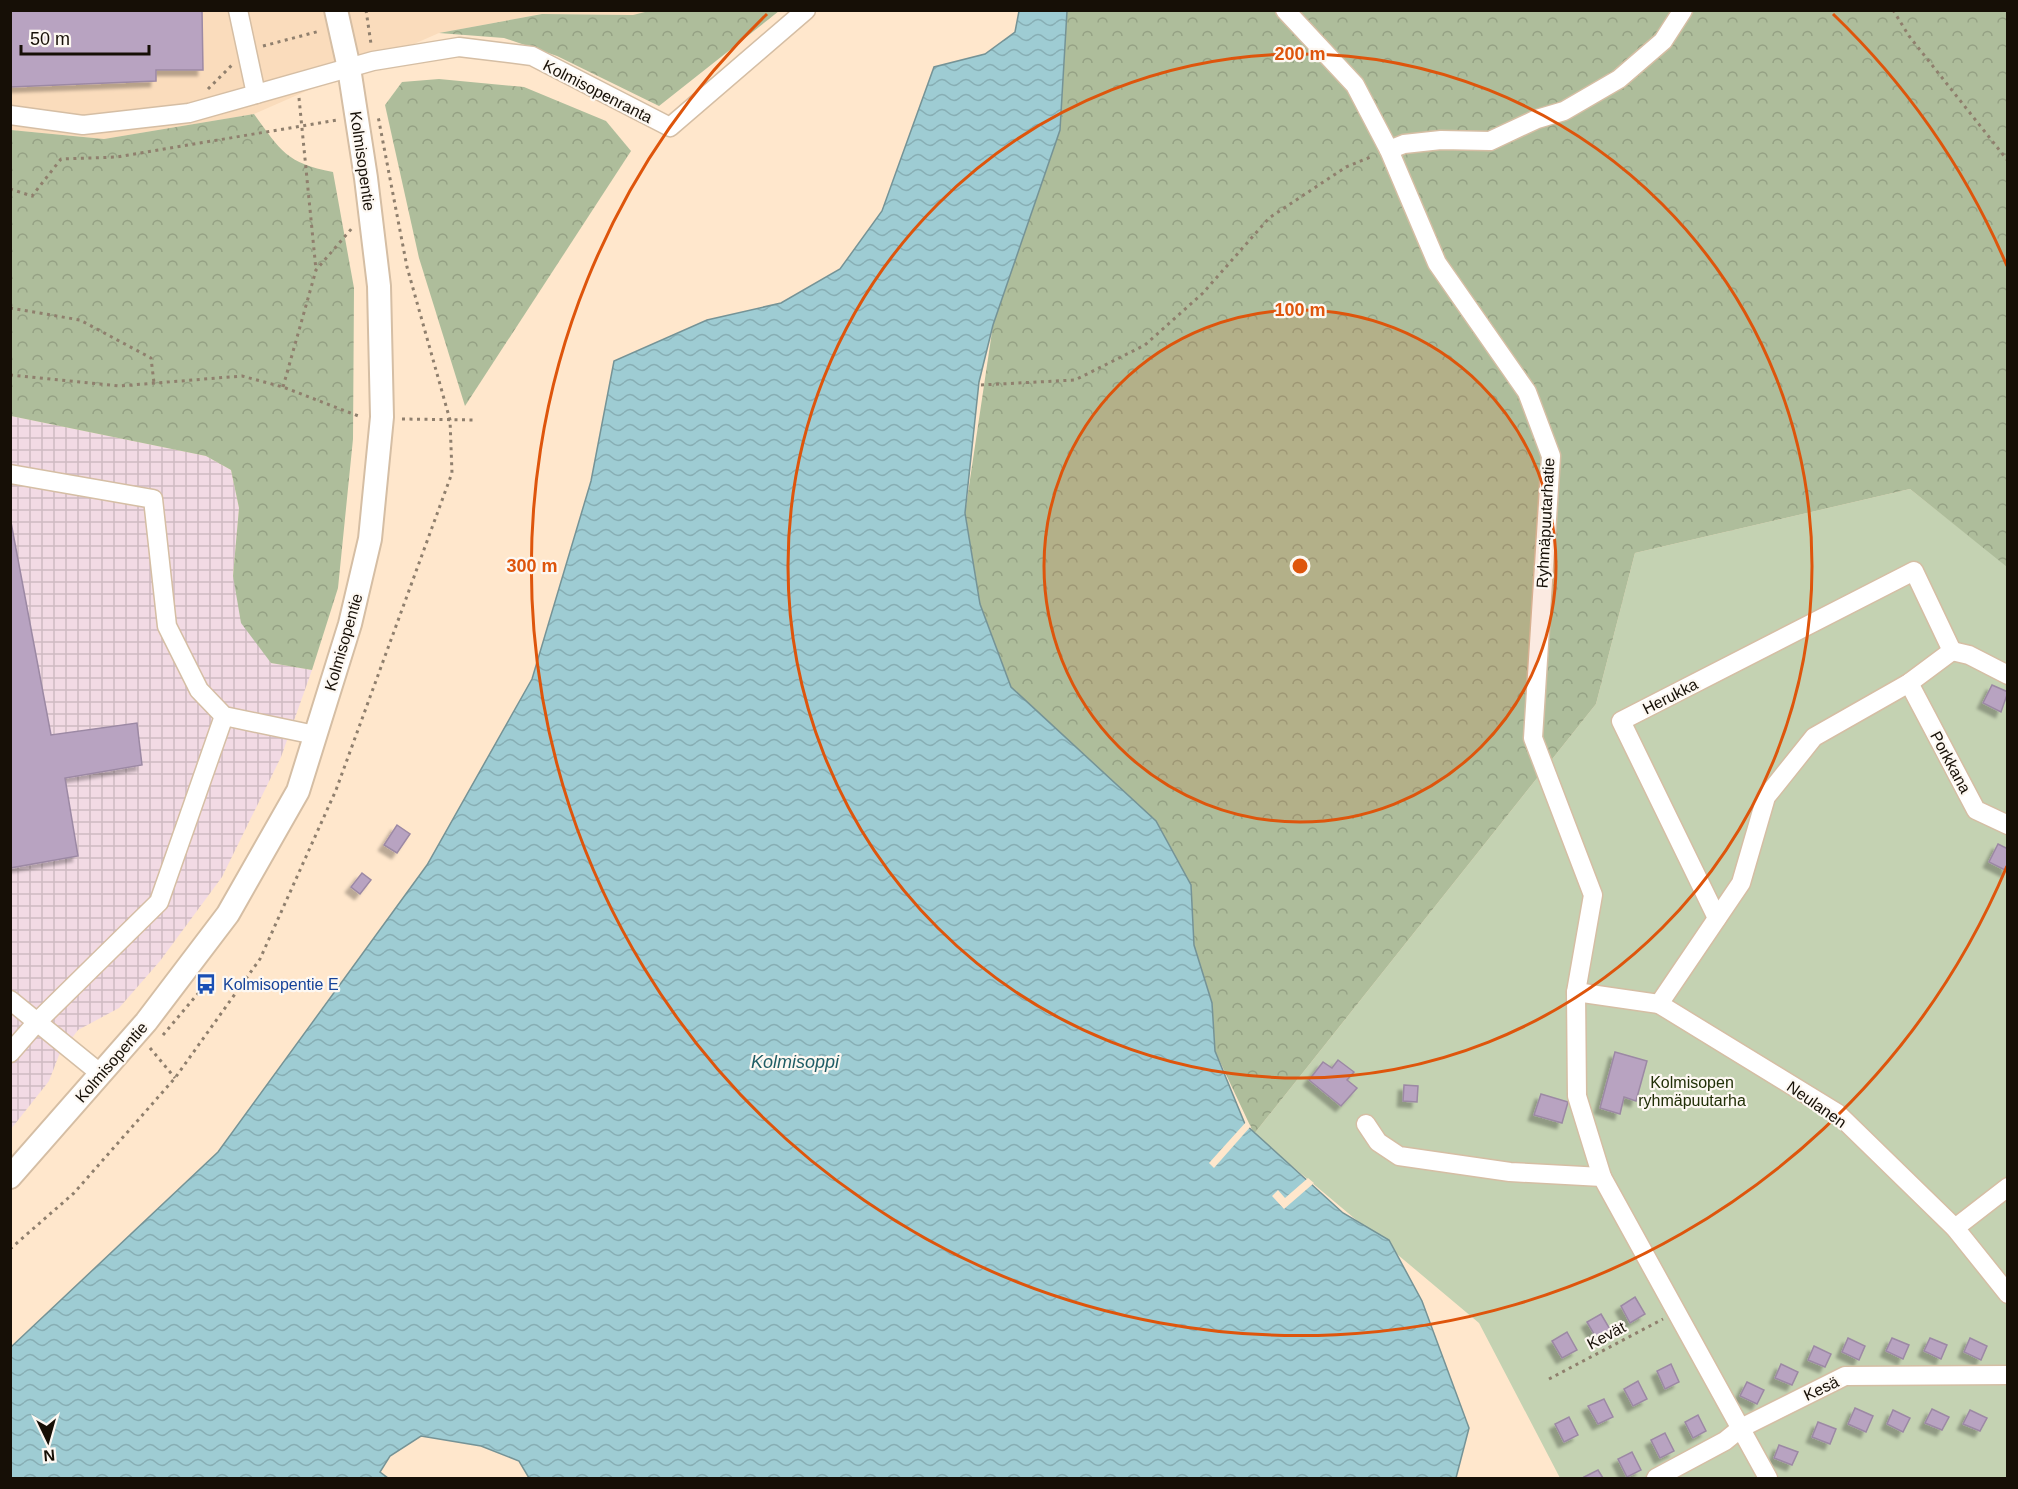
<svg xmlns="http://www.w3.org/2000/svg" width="2018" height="1489" viewBox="0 0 2018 1489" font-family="Helvetica,sans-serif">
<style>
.built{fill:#fadcbc}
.industrial{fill:url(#industrial-grid)}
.green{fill:#c4d2b2}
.forest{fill:url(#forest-crowns)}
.water{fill:url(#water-waves);stroke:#759396;stroke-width:1.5}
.pier{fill:#ffe7cc}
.building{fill:#b8a3c1;stroke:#9c89a4;stroke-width:1.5;filter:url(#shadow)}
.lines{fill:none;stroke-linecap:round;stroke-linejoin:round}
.minor-casing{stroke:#d5bea4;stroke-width:21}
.major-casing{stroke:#d5bea4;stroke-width:26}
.path{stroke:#8f7f6d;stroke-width:3;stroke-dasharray:3 4.5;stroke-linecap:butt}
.minor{stroke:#fff;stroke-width:18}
.major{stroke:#fff;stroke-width:22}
.ring{fill:none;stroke:#de550c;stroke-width:3}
.labels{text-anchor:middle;stroke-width:4.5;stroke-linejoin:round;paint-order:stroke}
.street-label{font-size:16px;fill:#160f06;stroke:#fdf8f2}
.transit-label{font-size:16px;fill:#164399;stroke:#fdf8f2;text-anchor:start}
.park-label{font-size:16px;fill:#212f07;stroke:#fdf8f2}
.water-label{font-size:18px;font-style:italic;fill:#1e5d65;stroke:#fdf8f2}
.centre{fill:#de550c;stroke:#fdf8f2;stroke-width:3}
.ring-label{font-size:18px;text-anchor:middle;font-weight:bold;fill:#de550c;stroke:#fdf8f2;stroke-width:4.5;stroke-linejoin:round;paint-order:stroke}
</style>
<defs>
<pattern id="industrial-grid" width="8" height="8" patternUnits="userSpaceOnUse" patternTransform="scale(1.5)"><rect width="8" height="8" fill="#f2dae4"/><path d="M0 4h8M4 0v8" fill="none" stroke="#cfbac2"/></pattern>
<pattern id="forest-crowns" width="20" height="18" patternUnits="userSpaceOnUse" patternTransform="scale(1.5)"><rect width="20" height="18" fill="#aebd9b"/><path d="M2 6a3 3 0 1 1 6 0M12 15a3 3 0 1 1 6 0" fill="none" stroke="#95a184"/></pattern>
<pattern id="water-waves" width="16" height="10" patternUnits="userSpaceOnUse" patternTransform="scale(1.5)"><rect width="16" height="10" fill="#9eccd3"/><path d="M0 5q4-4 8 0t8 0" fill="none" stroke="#87aeb4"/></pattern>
<filter id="shadow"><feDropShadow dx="-5.5" dy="5.5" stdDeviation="1.5" flood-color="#0004"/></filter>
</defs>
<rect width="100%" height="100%" fill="#ffe7cc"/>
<!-- built -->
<path class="built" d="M 10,11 L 653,11 L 633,15 L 542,14 L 439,33 L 254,114 L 104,139 L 11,130 Z"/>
<!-- industrial -->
<path class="industrial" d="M 11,416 L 206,456 L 231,470 L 239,508 L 233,576 L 271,663 L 312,670 L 281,757 L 222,877 L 160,961 L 119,1008 L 78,1030 L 59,1055 L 49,1081 L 11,1129 Z"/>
<!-- green -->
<path class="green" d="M 1910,489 L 2007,566 L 2007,1478 L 1560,1478 L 1479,1323 L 1254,1134 L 1596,704 L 1635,553 Z"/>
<!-- forest -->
<g class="forest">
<path d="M 653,10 L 779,11 L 659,106 L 557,56 L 504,38 L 439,33 L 542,14 L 633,15 Z"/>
<path d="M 1067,11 L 2007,11 L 2007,567 L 1910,489 L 1635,553 L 1596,704 L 1254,1134 L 1215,1051 L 1212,1003 L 1194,945 L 1191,885 L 1011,687 L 980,604 L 965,513 L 993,325 L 1060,130 Z"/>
<path d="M 439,79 L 524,87 L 606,121 L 631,151 L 465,406 L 419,258 L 385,105 L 402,82 Z"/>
<path d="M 254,114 C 281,151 286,163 333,172 L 354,288 L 353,439 L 338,588 L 312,670 L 271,663 L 241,623 L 233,576 L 239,508 L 231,470 L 206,456 L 11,416 L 11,130 L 104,139 Z"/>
</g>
<!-- water -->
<path class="water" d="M 1019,11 L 1067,11 L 1060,130 L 993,325 L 979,382 L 965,513 L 980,604 L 1011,687 L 1156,821 L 1191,885 L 1194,945 L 1212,1003 L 1215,1051 L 1245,1124 L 1343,1213 L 1389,1240 L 1422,1301 L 1469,1428 L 1456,1478 L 529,1478 L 519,1461 L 481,1446 L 421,1436 L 390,1456 L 380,1472 L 388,1478 L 11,1478 L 11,1347 L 218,1152 L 427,865 L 532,679 L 591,481 L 614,361 L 707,320 L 781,303 L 840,269 L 882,211 L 934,67 L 985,54 L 1015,32 Z"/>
<!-- pier -->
<g class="pier">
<path d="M 1246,1122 L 1251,1126 L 1214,1168 L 1209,1163 Z"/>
<path d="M 1308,1178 L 1314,1183 L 1284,1209 L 1272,1196 L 1278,1190 L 1285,1198 Z"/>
</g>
<!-- building -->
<g class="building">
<path d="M 10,10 L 202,10 L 203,70 L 156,70 L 156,81 L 10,87 Z"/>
<path d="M 10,517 L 51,735 L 137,723 L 142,765 L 65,778 L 78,856 L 10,868 Z"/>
<path d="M 1992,685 L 2008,692 L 2001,712 L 1983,703 Z"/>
<path d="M 397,825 L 410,834 L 397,853 L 384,845 Z"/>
<path d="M 1998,844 L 2008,849 L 2007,871 L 1989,862 Z"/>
<path d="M 362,873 L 371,880 L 360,894 L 351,887 Z"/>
<path d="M 1615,1052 L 1647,1061 L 1636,1101 L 1624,1097 L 1620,1114 L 1600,1108 Z"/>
<path d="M 1338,1060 L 1354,1072 L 1347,1080 L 1357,1088 L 1341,1106 L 1309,1080 L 1323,1062 L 1332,1068 Z"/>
<path d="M 1404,1085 L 1418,1086 L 1417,1102 L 1403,1101 Z"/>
<path d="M 1541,1094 L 1568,1102 L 1562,1123 L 1534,1115 Z"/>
<path d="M 1635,1297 L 1645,1314 L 1630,1323 L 1621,1306 Z"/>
<path d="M 1601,1314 L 1611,1331 L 1597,1339 L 1587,1322 Z"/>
<path d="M 1567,1332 L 1577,1350 L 1562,1358 L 1552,1341 Z"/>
<path d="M 1848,1338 L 1865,1346 L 1859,1360 L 1842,1352 Z"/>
<path d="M 1892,1338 L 1909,1345 L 1903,1359 L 1886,1351 Z"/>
<path d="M 1930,1338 L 1947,1345 L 1941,1359 L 1924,1351 Z"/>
<path d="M 1970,1338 L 1987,1346 L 1981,1360 L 1964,1352 Z"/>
<path d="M 1814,1346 L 1831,1354 L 1825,1367 L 1808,1360 Z"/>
<path d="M 1671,1364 L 1679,1382 L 1665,1389 L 1657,1371 Z"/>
<path d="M 1781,1364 L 1798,1372 L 1792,1385 L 1775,1378 Z"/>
<path d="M 1638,1381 L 1647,1399 L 1633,1406 L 1624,1389 Z"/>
<path d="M 1747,1382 L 1764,1390 L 1757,1404 L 1740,1396 Z"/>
<path d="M 1604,1399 L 1613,1417 L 1598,1424 L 1588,1406 Z"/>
<path d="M 1855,1408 L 1873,1416 L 1866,1432 L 1848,1424 Z"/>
<path d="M 1932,1409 L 1949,1417 L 1942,1430 L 1925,1423 Z"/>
<path d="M 1893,1410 L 1910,1418 L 1903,1432 L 1887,1424 Z"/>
<path d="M 1970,1410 L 1987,1418 L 1980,1431 L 1963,1424 Z"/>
<path d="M 1698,1415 L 1706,1431 L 1693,1438 L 1685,1422 Z"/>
<path d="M 1569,1417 L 1578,1435 L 1564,1442 L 1555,1424 Z"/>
<path d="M 1818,1422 L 1836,1429 L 1830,1444 L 1812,1437 Z"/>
<path d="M 1665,1433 L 1674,1451 L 1660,1458 L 1651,1440 Z"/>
<path d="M 1779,1445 L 1798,1452 L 1792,1465 L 1774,1458 Z"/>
<path d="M 1632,1452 L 1641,1470 L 1627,1477 L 1618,1459 Z"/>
<path d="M 1598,1470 L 1603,1478 L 1585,1478 L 1584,1477 Z"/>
</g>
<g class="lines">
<!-- minor casing -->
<g class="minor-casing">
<g id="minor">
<path d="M 238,10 L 256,94"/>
<path d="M 1285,10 L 1355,85 L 1389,150 L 1437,263 L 1527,392 L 1551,456 L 1533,738 L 1593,895 L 1576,992 L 1577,1096 L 1602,1177"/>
<path d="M 10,115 L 83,125 L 189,113 L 373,61 L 459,47 L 532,56 L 670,127 L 806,10"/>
<path d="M 1389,150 L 1404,144 L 1441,140 L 1490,141 L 1537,119 L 1564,111 L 1619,79 L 1663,41 L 1683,10"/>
<path d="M 10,474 L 153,499 L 167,626 L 199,690 L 224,716 L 315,735"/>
<path d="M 1952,651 L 1969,655 L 2008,675"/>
<path d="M 1909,683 L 1976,810 L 2008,825"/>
<path d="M 1717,918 L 1621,721 L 1914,571 L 1952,651"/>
<path d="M 1576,992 L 1659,1004 L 1837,1113 L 1955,1228 L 2008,1294"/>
<path d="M 10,1000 L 101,1074"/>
<path d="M 1659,1004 L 1741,883 L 1766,797 L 1814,737 L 1909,683 L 1952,651"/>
<path d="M 10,1053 L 37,1022 L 159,902 L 224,716"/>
<path d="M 1366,1124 L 1378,1142 L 1399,1156 L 1510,1172 L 1602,1177 L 1768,1478"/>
<path d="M 1955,1228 L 2008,1187"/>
<path d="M 1656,1478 L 1725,1441 L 1741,1428 L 1845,1376 L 2008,1375"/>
</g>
</g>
<!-- major casing -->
<g class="major-casing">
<path id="major" d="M 10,1177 L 146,1022 L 228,914 L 298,791 L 350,624 L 370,539 L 382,417 L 379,286 L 366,178 L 349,68 L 336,10"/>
</g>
<!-- path -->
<g class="path">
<path d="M 366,10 L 371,44"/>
<path d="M 1893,10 L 1909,36 L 2008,161"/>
<path d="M 263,46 L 320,31"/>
<path d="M 208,89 L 233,64"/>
<path d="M 299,98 L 316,270"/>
<path d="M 10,189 L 32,196 L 61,159 L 117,157 L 337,120"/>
<path d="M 10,308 L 80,320 L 151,358 L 154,383"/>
<path d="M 10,375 L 119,386 L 242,376 L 283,387 L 361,417"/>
<path d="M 981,385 L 1075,380 L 1145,345 L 1203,293 L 1269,218 L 1346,167 L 1373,156"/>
<path d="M 283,387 L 316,270 L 353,227"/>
<path d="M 402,419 L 475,420"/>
<path d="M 163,1035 L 206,984"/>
<path d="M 150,1048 L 175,1078"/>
<path d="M 10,1249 L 74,1193 L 175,1078 L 260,959 L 336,790 L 452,473 L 450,420 L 407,267 L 378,116"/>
<path d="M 1549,1379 L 1663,1319"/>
</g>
<!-- minor -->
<use href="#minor" class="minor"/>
<!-- major -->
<use href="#major" class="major"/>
</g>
<!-- distance rings -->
<circle cx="1300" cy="566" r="256" fill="#de550c" fill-opacity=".12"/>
<g class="ring">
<circle cx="1300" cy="566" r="256"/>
<circle cx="1300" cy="566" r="512"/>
<path d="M2007 866A768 768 0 1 1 767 14M1833 14A768 768 0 0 1 2007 266"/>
</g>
<!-- icons -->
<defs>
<g id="bus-bare" transform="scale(1.62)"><path d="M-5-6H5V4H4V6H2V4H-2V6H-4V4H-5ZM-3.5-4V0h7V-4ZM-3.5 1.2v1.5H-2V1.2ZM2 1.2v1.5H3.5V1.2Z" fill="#1a4fb4" stroke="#fdf8f2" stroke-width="2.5" paint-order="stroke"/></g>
</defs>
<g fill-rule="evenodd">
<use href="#bus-bare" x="206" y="984"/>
</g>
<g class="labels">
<!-- street labels -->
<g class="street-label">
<text transform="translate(598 91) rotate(27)" y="6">Kolmisopenranta</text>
<text transform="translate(363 161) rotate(82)" y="6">Kolmisopentie</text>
<text transform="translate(1545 523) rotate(-87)" y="6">Ryhmäpuutarhatie</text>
<text transform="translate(343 642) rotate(-74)" y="6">Kolmisopentie</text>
<text transform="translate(1670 696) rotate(-27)" y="6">Herukka</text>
<text transform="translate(1951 762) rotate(62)" y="6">Porkkana</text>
<text transform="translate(111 1062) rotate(-49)" y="6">Kolmisopentie</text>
<text transform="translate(1817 1104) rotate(35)" y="6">Neulanen</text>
<text transform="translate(1606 1335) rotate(-28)" y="6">Kevät</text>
<text transform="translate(1821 1388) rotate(-25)" y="6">Kesä</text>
</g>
<!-- transit labels -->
<g class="transit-label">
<text x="223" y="990">Kolmisopentie E</text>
</g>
<!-- park labels -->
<g class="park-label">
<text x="1692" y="1088">Kolmisopen<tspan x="1692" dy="18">ryhmäpuutarha</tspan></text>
</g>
<!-- water labels -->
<g class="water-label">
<text x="795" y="1068">Kolmisoppi</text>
</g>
</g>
<circle cx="1300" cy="566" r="9" class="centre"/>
<g class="ring-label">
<text x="1300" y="60">200 m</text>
<text x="1300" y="316">100 m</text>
<text x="532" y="572">300 m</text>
</g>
<!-- border -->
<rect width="2018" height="1489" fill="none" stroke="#160f06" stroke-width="24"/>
<!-- north arrow -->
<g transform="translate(48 1441) rotate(175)" stroke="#fdf8f2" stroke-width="4.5" paint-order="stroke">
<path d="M0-4.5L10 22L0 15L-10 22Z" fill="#160f06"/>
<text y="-9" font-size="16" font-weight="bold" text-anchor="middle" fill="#160f06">N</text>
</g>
<!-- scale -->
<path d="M21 45v9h128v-9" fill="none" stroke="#160f06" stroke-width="3"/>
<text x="30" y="45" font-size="18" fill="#160f06" stroke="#fdf8f2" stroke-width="4.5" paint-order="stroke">50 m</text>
</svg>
